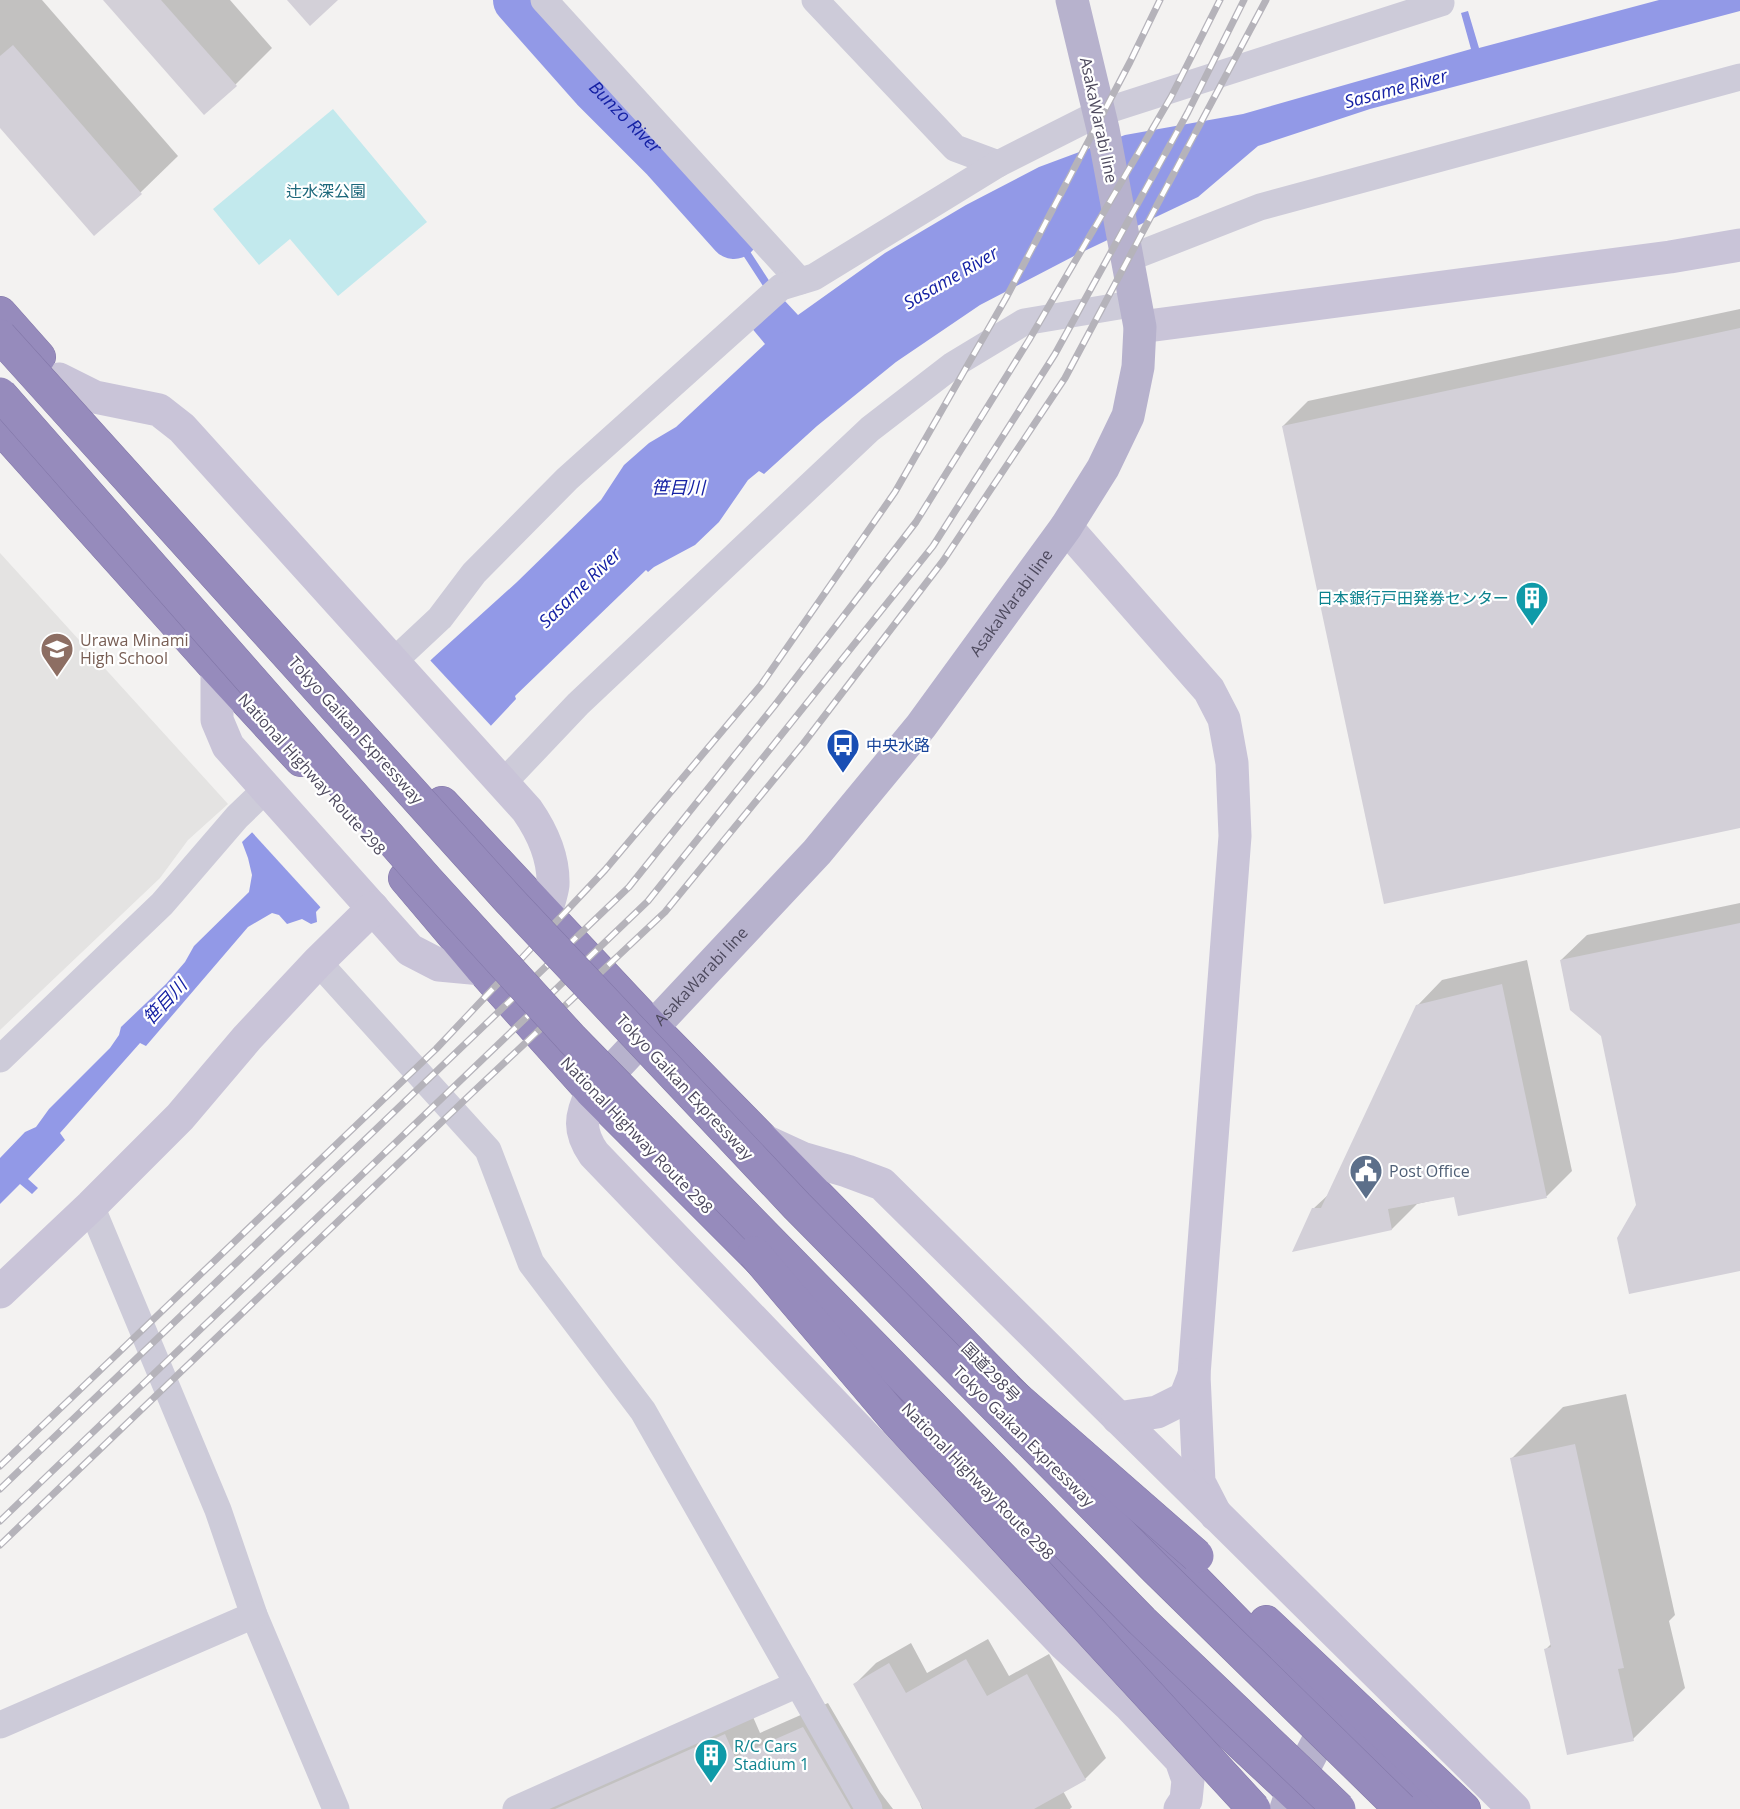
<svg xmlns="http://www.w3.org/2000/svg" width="1740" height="1809" viewBox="0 0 1740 1809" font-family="'Open Sans','Noto Sans JP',sans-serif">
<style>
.education{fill:#e4e3e2}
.green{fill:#c2e9ed}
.water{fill:#9299e7}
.pier{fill:#f3f2f1}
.shadow{fill:#0003}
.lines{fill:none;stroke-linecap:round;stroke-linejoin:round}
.stream{stroke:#9299e7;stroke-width:8}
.river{stroke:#9299e7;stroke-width:50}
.building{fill:#d3d0d8}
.highway-casing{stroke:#8277a8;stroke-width:34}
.street{stroke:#cdcbd9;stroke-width:27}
.secondary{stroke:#c9c4d8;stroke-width:33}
.primary{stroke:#b7b2cd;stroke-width:33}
.highway{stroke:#968bbc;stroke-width:33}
.rail-casing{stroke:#b5b3ba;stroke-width:7}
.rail{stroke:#fff;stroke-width:4.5;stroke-dasharray:14;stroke-linecap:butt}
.highway-bridge-casing{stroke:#8277a8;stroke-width:34;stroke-linecap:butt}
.highway-bridge{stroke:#968bbc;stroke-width:33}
.labels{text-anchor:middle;stroke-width:4.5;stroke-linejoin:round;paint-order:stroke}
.street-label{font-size:16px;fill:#4d495d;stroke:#fff}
.park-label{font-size:16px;fill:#1d687b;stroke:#fff}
.culture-label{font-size:16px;fill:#0d838f;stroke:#fff;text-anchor:end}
.education-label{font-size:16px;fill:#785e54;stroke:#fff;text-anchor:start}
.transit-label{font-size:16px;fill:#164399;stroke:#fff;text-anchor:start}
.service-label{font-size:16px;fill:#4e5e75;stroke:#fff;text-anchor:start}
.water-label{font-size:18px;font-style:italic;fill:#1521a4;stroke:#fff}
</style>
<rect width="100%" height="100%" fill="#f3f2f1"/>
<!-- education -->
<path class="education" d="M 0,553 L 228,804 L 188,840 L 160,878 L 0,1030 Z"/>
<!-- green -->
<path class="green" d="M 333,109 L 427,222 L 338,296 L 290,239 L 259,265 L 213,209 Z"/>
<!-- water -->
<path class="water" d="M 1659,0 L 1740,0 L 1740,11 L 1370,109 L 1258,146 L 1198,197 L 1076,255 L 980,305 L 896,362 L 817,426 L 764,474 L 759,471 L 748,480 L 719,522 L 695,545 L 654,567 L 648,572 L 646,570 L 515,696 L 516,699 L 316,912 L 317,922 L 311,924 L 302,919 L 287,924 L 279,915 L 272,913 L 248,927 L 146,1046 L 140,1043 L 60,1133 L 65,1140 L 28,1179 L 38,1188 L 32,1194 L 20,1184 L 0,1204 L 0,1158 L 25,1132 L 36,1127 L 49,1109 L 110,1048 L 119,1035 L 121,1027 L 166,984 L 185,962 L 194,946 L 249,892 L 252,875 L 248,858 L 242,842 L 434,657 L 517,582 L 601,500 L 624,465 L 649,443 L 676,427 L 765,344 L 750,326 L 784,300 L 798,315 L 885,253 L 966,205 L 1039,167 L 1125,135 L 1243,114 L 1471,49 L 1461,13 L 1468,11 L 1479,48 Z"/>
<!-- pier -->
<path class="pier" d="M 428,658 L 493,728 L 323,910 L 250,830 Z"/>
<!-- shadow -->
<g class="shadow">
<path d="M 0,0 L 42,0 L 178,156 L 141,192 L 94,234 L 0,126 Z"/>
<path d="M 105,0 L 230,0 L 272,48 L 236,84 L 204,112 Z"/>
<path d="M 1740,309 L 1740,827 L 1283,426 L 1308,401 Z"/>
<path d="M 1740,903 L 1740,1270 L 1637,1206 L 1602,1035 L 1561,960 L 1587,935 Z"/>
<path d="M 1527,960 L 1572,1171 L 1547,1196 L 1456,1195 L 1417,1204 L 1392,1229 L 1313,1209 L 1329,1194 L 1417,1006 L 1442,980 Z"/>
<path d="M 1626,1394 L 1675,1615 L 1669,1621 L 1685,1688 L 1633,1739 L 1546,1649 L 1552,1643 L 1511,1459 L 1563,1407 Z"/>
<path d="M 988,1639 L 1009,1676 L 1049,1654 L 1106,1758 L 1085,1779 L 1063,1791 L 1072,1807 L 1070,1809 L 922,1809 L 920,1804 L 921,1803 L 855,1684 L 876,1663 L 911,1643 L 927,1673 Z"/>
<path d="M 828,1703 L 880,1792 L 893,1809 L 517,1809 L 750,1710 L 760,1733 Z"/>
</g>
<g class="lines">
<!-- stream -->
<path class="stream" d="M 734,234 L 771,291"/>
<!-- river -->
<path class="river" id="s1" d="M 518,0 L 595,87 L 665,157 L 734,234"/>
</g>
<!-- building -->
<g class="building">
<path d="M 103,0 L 161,0 L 237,86 L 204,115 Z"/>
<path d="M 287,0 L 338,0 L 310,26 Z"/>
<path d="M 13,45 L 142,194 L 94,236 L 0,128 L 0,56 Z"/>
<path d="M 1740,328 L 1740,828 L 1384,904 L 1282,426 Z"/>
<path d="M 1740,923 L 1740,1271 L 1629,1294 L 1617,1238 L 1636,1205 L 1601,1036 L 1570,1010 L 1560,960 Z"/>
<path d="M 1502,984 L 1547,1198 L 1458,1216 L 1454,1197 L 1388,1209 L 1392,1230 L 1292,1252 L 1312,1208 L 1321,1208 L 1416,1005 Z"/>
<path d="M 1575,1444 L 1624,1668 L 1618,1669 L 1634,1741 L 1567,1755 L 1544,1649 L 1551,1647 L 1510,1458 Z"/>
<path d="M 966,1659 L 987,1696 L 1027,1674 L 1086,1780 L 1034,1809 L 923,1809 L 853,1684 L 889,1663 L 906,1693 Z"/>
<path d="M 803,1727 L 851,1809 L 555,1809 L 725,1734 L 735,1757 Z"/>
</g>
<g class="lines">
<!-- highway casing -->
<g class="highway-casing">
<g id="highway">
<path d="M 0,313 L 39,357"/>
<path d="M 0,427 L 217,669 L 301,760"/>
<path d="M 442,803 L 652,1027 L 1027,1409"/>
<path d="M 405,878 L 482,969 L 592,1092 L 774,1274"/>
<path d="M 887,1388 L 1172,1679 L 1311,1809"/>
<path d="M 1137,1521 L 1330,1718 L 1427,1809"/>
<path d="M 1266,1622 L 1464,1809"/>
</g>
</g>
<!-- street -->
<g class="street">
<path d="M 544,0 L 800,281"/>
<path d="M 815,0 L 955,148 L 998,164"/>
<path d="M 1127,259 L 1260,207 L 1740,77"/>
<path d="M 393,662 L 440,618 L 474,573 L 567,479 L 781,287 L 814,277 L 998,164 L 1099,113 L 1441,3"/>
<path d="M 503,783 L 578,704 L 870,429 L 953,365 L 1024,322 L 1137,303"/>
<path d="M 318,962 L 488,1150 L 531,1263 L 643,1411 L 869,1809"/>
<path d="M 0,1059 L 162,904 L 237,817 L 266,789"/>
<path d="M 91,1206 L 218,1510 L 254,1615 L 336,1809"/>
<path d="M 0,1725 L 254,1615"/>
<path d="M 516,1809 L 798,1684"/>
</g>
<!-- secondary -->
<g class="secondary">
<path d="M 1140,327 L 1670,257 L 1740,245"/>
<path d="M 59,379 L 95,397 L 159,410 L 182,428 L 527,810 C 543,833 554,857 553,885 C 552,894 548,904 546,913"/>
<path d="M 1066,527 L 1209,690 L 1224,719 L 1232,763 L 1235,836 L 1194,1375 L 1199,1482 L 1216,1515"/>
<path d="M 217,669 L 217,720 L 228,746 L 410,950 L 439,965 L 482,969"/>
<path d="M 592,1092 C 580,1116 578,1131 594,1154 L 1065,1645 L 1129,1705 L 1181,1760 L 1188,1780 L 1186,1800 L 1180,1809"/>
<path d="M 765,1141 L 802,1158 L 847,1171 L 882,1184 L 1514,1809"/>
<path d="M 0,1292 L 91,1206 L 180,1117 L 247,1038 L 318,962 L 373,908"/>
<path d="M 1118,1418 L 1157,1412 L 1185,1398 L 1194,1375"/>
</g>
<!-- primary -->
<g class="primary">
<path id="s2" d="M 592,1092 L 817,852 L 921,726 L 1066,527 L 1103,468 L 1128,416 L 1138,367 L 1140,327 L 1103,129 L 1072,0"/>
<path d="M 1286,1809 L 1292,1791 L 1330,1718"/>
</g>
<!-- highway -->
<use href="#highway" class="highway"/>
<!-- rail casing -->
<g class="rail-casing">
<g id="rail">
<path d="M 0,1466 L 436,1049 L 605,870 L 761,685 L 895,492 L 1006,298 L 1130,62 L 1160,0"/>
<path d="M 0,1489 L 629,887 L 775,705 L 916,522 L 1029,340 L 1171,97 L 1220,0"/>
<path d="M 0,1521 L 648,901 L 933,546 L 1055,354 L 1188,112 L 1244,0"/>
<path d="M 0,1545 L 472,1093 L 665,912 L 803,744 L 943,561 L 1065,378 L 1266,0"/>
</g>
</g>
<!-- rail -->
<use href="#rail" class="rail"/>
<!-- highway-bridge casing -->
<g class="highway-bridge-casing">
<g id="highway-bridge">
<path d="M 0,336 L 509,900 L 797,1206 L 1156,1569 L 1401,1809"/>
<path d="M 0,394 L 427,880 L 572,1039 L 1142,1621 L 1339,1809"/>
<path d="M 754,1253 L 896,1420 L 1254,1809"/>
<path d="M 1006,1389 L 1197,1556"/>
</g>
</g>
<!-- highway-bridge -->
<use href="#highway-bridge" class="highway-bridge"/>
</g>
<!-- icons -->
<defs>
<g id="building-pin" transform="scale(1.725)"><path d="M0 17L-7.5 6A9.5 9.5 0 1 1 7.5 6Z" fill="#0f9aa8" stroke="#fff"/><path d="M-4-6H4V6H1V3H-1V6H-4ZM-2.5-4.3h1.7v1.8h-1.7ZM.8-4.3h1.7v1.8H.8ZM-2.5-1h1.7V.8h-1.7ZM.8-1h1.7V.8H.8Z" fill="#fff"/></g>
<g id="school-pin" transform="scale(1.725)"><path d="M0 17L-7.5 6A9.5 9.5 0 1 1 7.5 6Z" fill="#8d6e63" stroke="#fff"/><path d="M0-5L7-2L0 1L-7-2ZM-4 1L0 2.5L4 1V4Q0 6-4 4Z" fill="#fff"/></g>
<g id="bus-pin" transform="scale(1.725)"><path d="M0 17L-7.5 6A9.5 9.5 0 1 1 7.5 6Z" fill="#1a4fb4" stroke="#fff"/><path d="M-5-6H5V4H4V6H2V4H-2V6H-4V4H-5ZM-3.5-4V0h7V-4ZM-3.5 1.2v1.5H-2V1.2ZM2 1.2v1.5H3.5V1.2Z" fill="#fff"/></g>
<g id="civic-pin" transform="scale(1.725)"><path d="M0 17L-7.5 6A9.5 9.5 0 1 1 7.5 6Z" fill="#5c6f8a" stroke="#fff"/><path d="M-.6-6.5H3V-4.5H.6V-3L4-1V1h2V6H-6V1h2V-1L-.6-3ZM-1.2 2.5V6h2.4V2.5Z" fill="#fff"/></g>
</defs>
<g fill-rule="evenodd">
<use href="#building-pin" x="1532" y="598"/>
<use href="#school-pin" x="57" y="649"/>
<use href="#bus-pin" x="843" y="745"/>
<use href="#civic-pin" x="1366" y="1171"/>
<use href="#building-pin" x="711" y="1755"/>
</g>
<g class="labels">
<!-- street labels -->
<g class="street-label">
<text transform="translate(1099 120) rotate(78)" y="6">AsakaWarabi line</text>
<text dy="6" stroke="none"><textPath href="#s2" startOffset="645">AsakaWarabi line</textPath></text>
<text transform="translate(356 730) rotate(48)" y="6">Tokyo Gaikan Expressway</text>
<text transform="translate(312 774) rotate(48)" y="6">National Highway Route 298</text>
<text dy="6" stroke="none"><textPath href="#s2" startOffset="159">AsakaWarabi line</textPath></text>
<text transform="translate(685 1087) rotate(47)" y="6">Tokyo Gaikan Expressway</text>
<text transform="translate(637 1135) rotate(46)" y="6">National Highway Route 298</text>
<text transform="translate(991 1372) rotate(46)" y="6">国道298号</text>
<text transform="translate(1024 1436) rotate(45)" y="6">Tokyo Gaikan Expressway</text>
<text transform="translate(978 1481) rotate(46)" y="6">National Highway Route 298</text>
</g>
<!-- park labels -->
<g class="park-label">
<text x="326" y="197">辻水深公園</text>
</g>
<!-- culture labels -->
<g class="culture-label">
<text x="1509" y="604">日本銀行戸田発券センター</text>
<text x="734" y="1752" text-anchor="start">R/C Cars<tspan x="734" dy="18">Stadium 1</tspan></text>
</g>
<!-- education labels -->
<g class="education-label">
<text x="80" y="646">Urawa Minami<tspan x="80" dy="18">High School</tspan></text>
</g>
<!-- transit labels -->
<g class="transit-label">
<text x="866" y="751">中央水路</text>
</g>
<!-- service labels -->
<g class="service-label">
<text x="1389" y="1177">Post Office</text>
</g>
<!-- water labels -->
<g class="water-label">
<text transform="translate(1396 89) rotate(-15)" y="6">Sasame River</text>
<text dy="6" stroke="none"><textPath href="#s1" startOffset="159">Bunzo River</textPath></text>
<text transform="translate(951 278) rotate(-30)" y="6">Sasame River</text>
<text x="678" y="494">笹目川</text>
<text transform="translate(580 588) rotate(-44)" y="6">Sasame River</text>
<text transform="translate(165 1002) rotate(-47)" y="6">笹目川</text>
</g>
</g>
</svg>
